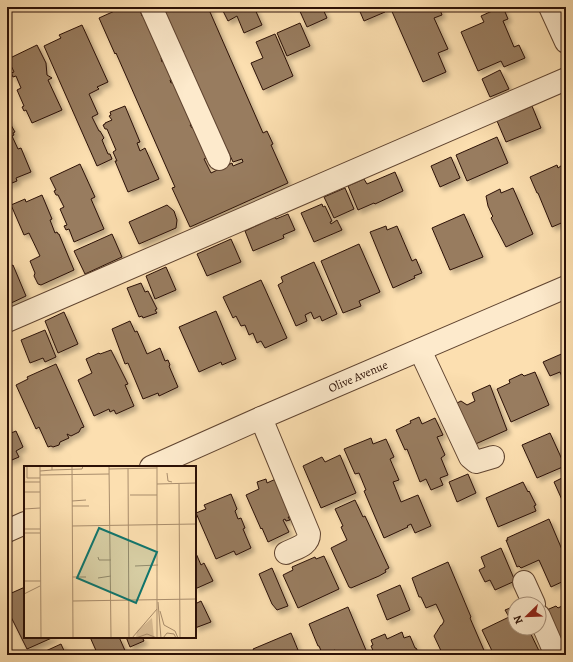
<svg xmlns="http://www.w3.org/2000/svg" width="573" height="662" viewBox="0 0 573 662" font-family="Alegreya,serif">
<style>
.building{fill:#987c5e;stroke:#2c1106;filter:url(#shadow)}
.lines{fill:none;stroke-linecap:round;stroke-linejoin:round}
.minor-casing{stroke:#604430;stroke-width:24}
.minor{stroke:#fdeacc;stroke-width:22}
.labels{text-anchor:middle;stroke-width:3;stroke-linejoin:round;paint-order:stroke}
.street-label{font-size:12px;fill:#2c1106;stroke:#fdeacc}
.inset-road{fill:none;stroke:#a98d6c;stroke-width:1}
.view{fill:#0f766e;fill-opacity:0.15;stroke:#0f766e;stroke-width:2}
.inset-edge{fill:none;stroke:#2c1106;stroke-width:2}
</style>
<defs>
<filter id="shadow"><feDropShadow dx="3.5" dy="3.5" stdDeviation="2" flood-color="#0004"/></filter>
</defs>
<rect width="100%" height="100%" fill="#fcdfb0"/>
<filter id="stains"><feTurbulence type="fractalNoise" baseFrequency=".005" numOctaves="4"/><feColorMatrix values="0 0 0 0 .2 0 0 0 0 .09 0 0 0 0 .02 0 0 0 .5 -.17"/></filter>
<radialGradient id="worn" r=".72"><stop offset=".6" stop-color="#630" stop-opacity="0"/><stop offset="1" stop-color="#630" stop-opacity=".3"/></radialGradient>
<!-- building -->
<g class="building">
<path d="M 127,7 L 141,7 L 144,12 L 141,13 L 142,16 L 145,15 L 163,57 L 161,58 L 162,62 L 165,60 L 173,79 L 170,80 L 171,83 L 174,82 L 193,123 L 190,125 L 192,128 L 194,127 L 208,157 L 204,159 L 211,173 L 232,163 L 233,166 L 243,162 L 242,159 L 233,162 L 227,149 L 225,150 L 191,74 L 193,73 L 192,70 L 189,72 L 181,53 L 184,52 L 182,49 L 180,50 L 161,7 L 209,7 L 211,11 L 210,12 L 263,133 L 267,131 L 273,144 L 271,145 L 288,183 L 190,227 L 172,188 L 175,187 L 116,53 L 115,54 L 99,18 L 119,9 L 120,10 Z"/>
<path d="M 221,7 L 254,7 L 262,25 L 244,33 L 237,16 L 228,21 Z"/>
<path d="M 298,7 L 322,7 L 327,18 L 307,27 Z"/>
<path d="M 358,7 L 383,7 L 385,12 L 364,21 Z"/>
<path d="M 390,7 L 439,7 L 442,15 L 434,18 L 448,49 L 438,53 L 446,72 L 423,82 Z"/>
<path d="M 501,7 L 503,7 L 508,19 L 503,21 L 514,47 L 519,45 L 525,58 L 504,67 L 501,61 L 478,71 L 461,32 L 484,22 L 481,16 Z"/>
<path d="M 300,23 L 310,46 L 287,56 L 277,33 Z"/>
<path d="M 82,25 L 108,82 L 97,87 L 99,89 L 89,94 L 98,114 L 92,117 L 99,131 L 100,131 L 104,138 L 102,140 L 108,154 L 110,154 L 112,159 L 97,166 L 44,46 L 61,38 L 59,35 Z"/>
<path d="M 275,34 L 293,76 L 263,90 L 251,63 L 263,58 L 256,42 Z"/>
<path d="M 37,45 L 46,63 L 47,75 L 52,78 L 48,80 L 62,110 L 32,123 L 26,110 L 24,111 L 22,107 L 24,106 L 17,90 L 21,88 L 16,76 L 13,77 L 11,73 L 14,72 L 8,59 Z"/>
<path d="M 500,70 L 509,89 L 490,97 L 482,79 Z"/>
<path d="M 125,106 L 140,142 L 137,143 L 140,151 L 145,148 L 159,179 L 128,192 L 115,161 L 117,161 L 113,152 L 116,150 L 107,129 L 105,129 L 103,125 L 105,124 L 105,123 L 112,120 L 109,116 L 111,115 L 110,112 Z"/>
<path d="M 532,106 L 541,128 L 506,142 L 497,121 Z"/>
<path d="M 7,118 L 15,132 L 13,133 L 14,135 L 12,136 L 18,149 L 21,148 L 31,172 L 16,178 L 17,181 L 7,185 Z"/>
<path d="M 497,137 L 508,163 L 467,181 L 456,155 Z"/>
<path d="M 451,157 L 460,178 L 440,187 L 431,166 Z"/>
<path d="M 565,163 L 566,165 L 566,221 L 552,227 L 538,193 L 537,193 L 530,177 L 557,165 L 558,168 Z"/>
<path d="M 80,164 L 95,197 L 91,199 L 104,229 L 74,242 L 69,229 L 66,230 L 64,226 L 67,225 L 60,209 L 64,207 L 58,195 L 56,195 L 54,191 L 56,190 L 50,178 Z"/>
<path d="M 395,172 L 403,191 L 375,204 L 374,203 L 358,210 L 348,186 L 364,179 L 367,184 Z"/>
<path d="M 345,188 L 354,209 L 334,218 L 324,197 Z"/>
<path d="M 513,188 L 533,234 L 506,247 L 491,218 L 493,216 L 492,215 L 488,206 L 486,196 L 500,189 L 501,193 Z"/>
<path d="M 42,195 L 52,219 L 50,220 L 55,233 L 57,232 L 58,234 L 59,234 L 74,270 L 41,285 L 38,284 L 34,276 L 35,273 L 30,261 L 40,256 L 29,233 L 24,235 L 11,205 L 25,199 L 26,202 Z"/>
<path d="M 322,204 L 323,207 L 325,206 L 332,221 L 330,222 L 331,224 L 337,220 L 342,230 L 314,242 L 301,213 Z"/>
<path d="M 167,205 L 174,211 L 177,220 L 176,228 L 139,244 L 129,222 Z"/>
<path d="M 288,214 L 295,230 L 283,235 L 284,238 L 253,251 L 245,231 L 275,217 L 276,219 Z"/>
<path d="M 464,214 L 483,257 L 450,270 L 432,228 Z"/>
<path d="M 386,226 L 387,230 L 397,226 L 412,261 L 416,259 L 422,273 L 414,276 L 415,278 L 393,288 L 370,232 Z"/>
<path d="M 112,234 L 122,257 L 85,274 L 74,251 Z"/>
<path d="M 231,239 L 241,262 L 207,276 L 197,254 Z"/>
<path d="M 359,244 L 380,292 L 359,301 L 361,306 L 343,313 L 321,261 Z"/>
<path d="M 314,262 L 337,314 L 322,321 L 320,316 L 314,319 L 311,312 L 305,315 L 307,321 L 296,326 L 278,285 L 283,282 L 281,277 Z"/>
<path d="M 13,265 L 26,296 L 7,305 L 7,268 Z"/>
<path d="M 166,267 L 176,290 L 155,299 L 146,276 Z"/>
<path d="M 261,280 L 287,338 L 265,348 L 261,341 L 257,343 L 253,333 L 249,335 L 245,325 L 241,326 L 236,316 L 233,318 L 223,297 Z"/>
<path d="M 141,283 L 145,292 L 148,291 L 157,309 L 155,310 L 157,313 L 143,318 L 142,316 L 139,317 L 127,288 Z"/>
<path d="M 216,311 L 236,359 L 222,365 L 221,362 L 199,372 L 179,327 Z"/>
<path d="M 64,312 L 78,344 L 58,353 L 45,321 Z"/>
<path d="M 130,321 L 135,332 L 137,331 L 147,354 L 160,348 L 165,361 L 168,360 L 170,365 L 169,366 L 178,387 L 159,396 L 158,393 L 143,399 L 128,363 L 125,364 L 112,329 Z"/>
<path d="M 45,330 L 56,357 L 45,362 L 43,358 L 30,363 L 21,340 Z"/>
<path d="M 111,350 L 128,384 L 125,385 L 134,406 L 116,414 L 114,410 L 110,412 L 109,409 L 94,416 L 78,380 L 92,373 L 86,359 L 99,353 L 100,354 Z"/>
<path d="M 566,352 L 566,385 L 560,372 L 550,376 L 543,362 Z"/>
<path d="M 56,364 L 84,427 L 81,428 L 79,432 L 71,436 L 67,434 L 69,438 L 60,442 L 59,445 L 53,447 L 51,446 L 48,447 L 39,427 L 36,429 L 16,385 L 28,379 L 27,377 Z"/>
<path d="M 535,372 L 549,405 L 511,422 L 497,389 L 510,383 L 509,380 L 522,374 L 524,376 Z"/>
<path d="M 490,385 L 507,430 L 471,446 L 455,404 L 461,401 L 467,405 L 475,401 L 472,393 Z"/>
<path d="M 419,417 L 422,424 L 435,418 L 443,435 L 437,437 L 445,455 L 441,458 L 448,475 L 440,478 L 443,485 L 431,490 L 426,479 L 420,482 L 407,449 L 405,450 L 396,430 L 411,423 L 410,421 Z"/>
<path d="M 7,426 L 11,433 L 16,431 L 23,447 L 16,451 L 19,457 L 7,462 Z"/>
<path d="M 550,433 L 565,466 L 537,478 L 522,445 Z"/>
<path d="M 371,438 L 373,444 L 386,439 L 394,457 L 390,459 L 399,480 L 393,482 L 401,502 L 418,495 L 431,526 L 415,533 L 411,524 L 407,526 L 408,527 L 384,538 L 364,491 L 366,490 L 359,473 L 355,474 L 344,449 Z"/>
<path d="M 340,455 L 356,493 L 321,508 L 303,466 L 322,457 L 325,462 Z"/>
<path d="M 468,474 L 476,493 L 457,502 L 449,482 Z"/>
<path d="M 566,476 L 566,501 L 563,502 L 554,482 Z"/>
<path d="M 280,477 L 296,518 L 291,520 L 290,517 L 288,517 L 290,520 L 286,521 L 285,519 L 283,520 L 289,532 L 268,542 L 262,528 L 261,529 L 246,495 L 259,489 L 257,482 L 266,479 L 267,483 Z"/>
<path d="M 523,482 L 528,492 L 529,491 L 536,505 L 534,506 L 536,511 L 498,527 L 486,498 Z"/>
<path d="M 231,494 L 237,509 L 235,511 L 238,519 L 241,518 L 245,528 L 243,529 L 251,548 L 236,555 L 234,551 L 216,559 L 196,513 L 206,509 L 204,505 Z"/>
<path d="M 355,500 L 363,517 L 365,516 L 389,568 L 385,570 L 386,572 L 379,576 L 351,588 L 349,587 L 331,548 L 347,540 L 341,527 L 343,526 L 335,509 Z"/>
<path d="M 549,519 L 566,559 L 566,580 L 551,587 L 539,560 L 521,568 L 519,566 L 517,567 L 506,540 L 508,540 L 507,538 Z"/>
<path d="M 501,548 L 515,581 L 495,590 L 490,580 L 485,582 L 479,570 L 485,567 L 481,557 Z"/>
<path d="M 195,551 L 201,565 L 204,563 L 213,581 L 195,589 Z"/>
<path d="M 324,556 L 339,589 L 298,608 L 283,575 L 293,570 L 292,567 L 315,557 L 316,559 Z"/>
<path d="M 448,562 L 471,617 L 470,618 L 486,655 L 443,655 L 434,636 L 441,625 L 442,625 L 444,621 L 436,604 L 426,608 L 421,597 L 419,597 L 412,578 Z"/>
<path d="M 272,568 L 288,606 L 277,610 L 272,604 L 259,574 Z"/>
<path d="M 400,585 L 410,610 L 387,620 L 377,595 Z"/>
<path d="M 25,587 L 25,637 L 54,637 L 27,649 L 7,609 L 7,595 Z"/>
<path d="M 201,601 L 211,622 L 195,628 L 195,604 Z"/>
<path d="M 566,604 L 566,643 L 557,647 L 542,612 L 556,606 L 558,608 Z"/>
<path d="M 515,606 L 515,628 L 528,628 L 540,653 L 536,655 L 494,655 L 482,630 L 509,617 L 505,610 Z"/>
<path d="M 348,607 L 368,655 L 337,655 L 335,650 L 323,655 L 319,646 L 318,646 L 309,624 Z"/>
<path d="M 402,632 L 404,638 L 410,636 L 415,648 L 416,648 L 420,655 L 375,655 L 371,646 L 373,645 L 371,640 L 385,634 L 387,639 Z"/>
<path d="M 291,633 L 300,655 L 256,655 L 253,649 Z"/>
<path d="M 90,637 L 119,637 L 127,655 L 98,655 Z"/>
<path d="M 126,637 L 142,637 L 144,641 L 130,647 Z"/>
<path d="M 61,644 L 66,655 L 37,655 Z"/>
</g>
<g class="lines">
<!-- minor casing -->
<g class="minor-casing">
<g id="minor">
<path d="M 151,7 L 219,159"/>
<path d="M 550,7 L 566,42"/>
<path d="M 7,321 L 566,79"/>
<path d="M 420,350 L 470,457 L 476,462 L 493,457"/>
<path d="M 261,418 L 309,534 C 309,546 295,548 286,553"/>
<path id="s1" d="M 151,467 L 261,418 L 566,287"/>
<path d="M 7,531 L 25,523"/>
<path d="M 524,582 L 534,604"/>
<path d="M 539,616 L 556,655"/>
</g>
</g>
<!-- minor -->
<use href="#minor" class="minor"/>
</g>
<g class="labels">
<!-- street labels -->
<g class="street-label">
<text dy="4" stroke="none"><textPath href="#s1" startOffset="226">Olive Avenue</textPath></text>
</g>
</g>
<!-- overview -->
<g transform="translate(24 466)">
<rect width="172" height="172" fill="#fcdfb0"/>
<path d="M 128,152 L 130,172 L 112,172 L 113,165 Z" fill="#d9bc93"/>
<path class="inset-road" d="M 3,0 L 3,12 L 16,12M 16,0 L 17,172M 28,0 L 28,4 L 58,3 L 59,0M 48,0 L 49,172M 85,0 L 87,172M 104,2 L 105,172M 85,3 L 133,2M 16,5 L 28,4M 143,7 L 144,15 L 148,16M 16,9 L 85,8M 0,16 L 16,16M 133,18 L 172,17M 155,18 L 156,172M 0,26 L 16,26M 106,29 L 133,29M 48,35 L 62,34M 48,40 L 65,40M 0,43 L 16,42M 48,60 L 172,58M 0,63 L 16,63M 0,67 L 16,67M 74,91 L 75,94 L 87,94M 111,100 L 134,99M 48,111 L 62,111M 74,112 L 87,110M 0,115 L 17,115M 0,128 L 16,120M 49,135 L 172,133M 134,136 L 137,172M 136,145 L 140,159 L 151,165 L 154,172M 108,172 L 133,143M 112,172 L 123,168 L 133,172M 133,172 L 133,0M 139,172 L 143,167 L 150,168 L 152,172"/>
<path class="view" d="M 75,62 L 133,86 L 112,137 L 53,112 Z"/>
<rect width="172" height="172" class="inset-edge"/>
</g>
<!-- margin -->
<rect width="573" height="662" fill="none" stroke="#fcdfb0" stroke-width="24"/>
<rect x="8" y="8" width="557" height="646" fill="none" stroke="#2c1106" stroke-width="2"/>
<rect x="12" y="12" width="549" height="638" fill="none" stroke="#2c1106"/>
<!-- north arrow -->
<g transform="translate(527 616) rotate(247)"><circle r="19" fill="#fdeacc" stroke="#a9937d"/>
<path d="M0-3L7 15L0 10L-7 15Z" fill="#8f2418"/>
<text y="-6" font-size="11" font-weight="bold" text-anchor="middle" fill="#2c1106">N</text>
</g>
<rect width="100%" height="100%" filter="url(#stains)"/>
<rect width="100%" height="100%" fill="url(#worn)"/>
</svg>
